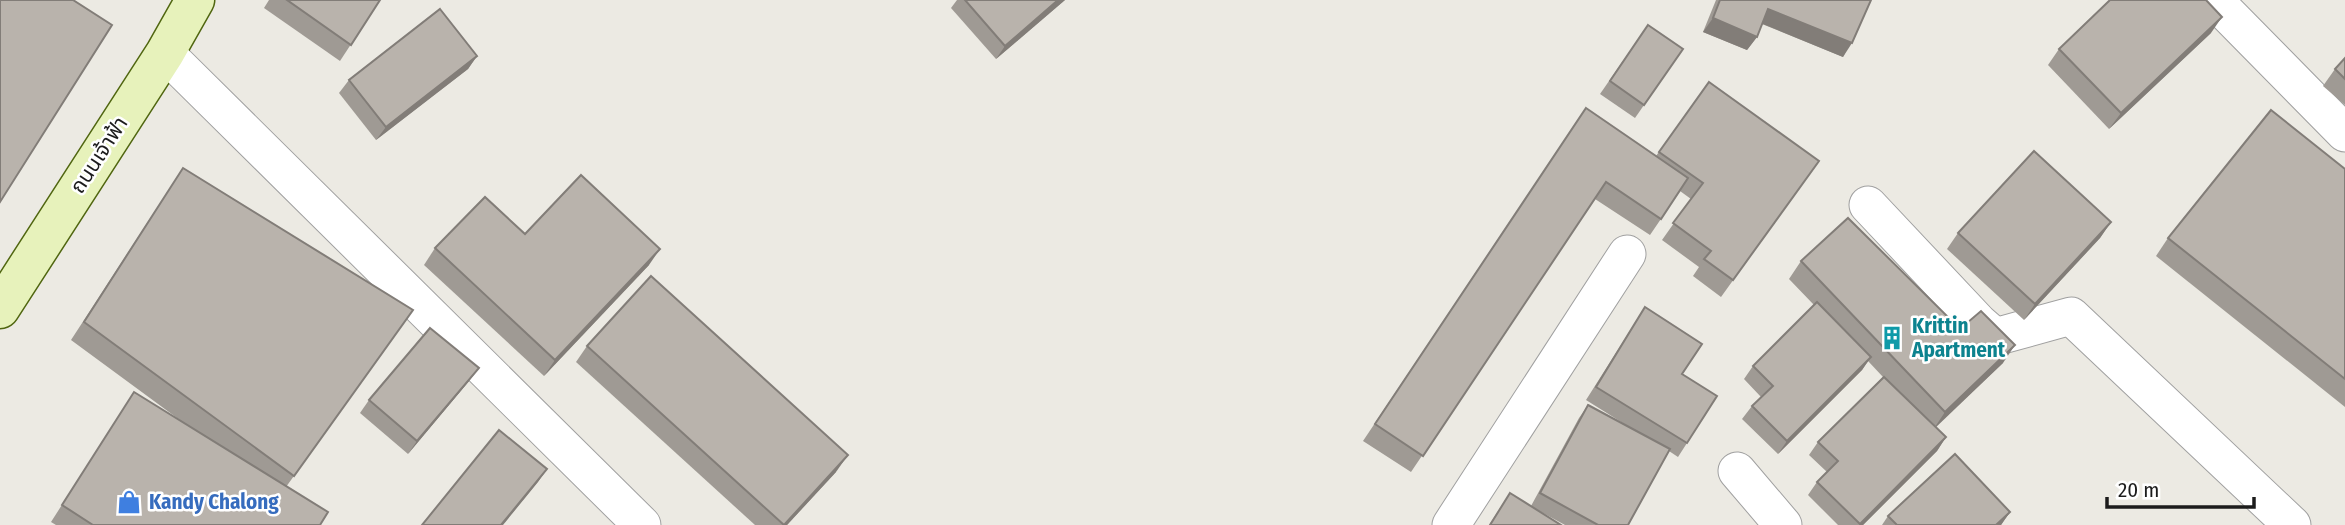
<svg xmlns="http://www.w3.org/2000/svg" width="2345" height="525" viewBox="0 0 2345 525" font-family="'Fira Sans Condensed','Noto Sans Thai',sans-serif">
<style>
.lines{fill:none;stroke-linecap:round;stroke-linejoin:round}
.minor-casing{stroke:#a0a0a0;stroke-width:39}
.secondary-casing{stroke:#506610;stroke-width:41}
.minor{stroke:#fff;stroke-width:37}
.secondary{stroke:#e7f2bb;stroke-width:38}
.wall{fill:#9f9a94}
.shaded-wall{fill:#827d78}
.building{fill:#b9b3ac;stroke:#827d78;stroke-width:2}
.labels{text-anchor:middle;stroke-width:5;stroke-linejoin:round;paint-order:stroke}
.street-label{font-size:21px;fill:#1c1c1c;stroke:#fff}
.culture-label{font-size:21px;font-weight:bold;fill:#0d838f;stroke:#fff;text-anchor:start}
.shop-label{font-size:21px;font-weight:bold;fill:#366cbe;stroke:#fff;text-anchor:start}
</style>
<rect width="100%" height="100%" fill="#eceae3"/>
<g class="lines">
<!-- minor casing -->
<g class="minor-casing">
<g id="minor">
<path d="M 2214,0 L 2345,133"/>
<path d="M 165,53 L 642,525"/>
<path d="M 1868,205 L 1979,323 L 1995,337 L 2071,316 L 2292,525"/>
<path d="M 1737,471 L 1783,525"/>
<path d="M 1451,525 L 1627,254"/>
</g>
</g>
<!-- secondary casing -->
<g class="secondary-casing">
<path id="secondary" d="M 0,309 L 165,53 L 195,0"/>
</g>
<!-- minor -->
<use href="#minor" class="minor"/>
<!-- secondary -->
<use href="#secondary" class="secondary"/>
</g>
<!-- wall -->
<g class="wall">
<path d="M 269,0 L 380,0 L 340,61 L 264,8 Z"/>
<path d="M 957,0 L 1065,0 L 996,59 L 951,8 Z"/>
<path d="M 1716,0 L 1871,0 L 1843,57 L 1762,24 L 1757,37 L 1747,50 L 1703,32 Z"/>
<path d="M 1648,25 L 1683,49 L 1635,118 L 1600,94 Z"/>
<path d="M 2211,33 L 2109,129 L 2048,65 L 2059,49 Z"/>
<path d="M 477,56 L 468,69 L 376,140 L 339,93 L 349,80 Z"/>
<path d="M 2345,58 L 2345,105 L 2323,86 L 2335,69 Z"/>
<path d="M 1709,82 L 1819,161 L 1721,297 L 1693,276 L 1699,267 L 1662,240 L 1691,199 L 1680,191 L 1650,235 L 1595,199 L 1411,472 L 1363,441 L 1575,124 L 1656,156 Z"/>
<path d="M 183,168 L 413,310 L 286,487 L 320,525 L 56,525 L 51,522 L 134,392 L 188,426 L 71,340 Z"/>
<path d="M 2345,169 L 2345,407 L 2156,256 L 2168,238 Z"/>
<path d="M 2111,222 L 2100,238 L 2024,320 L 1947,249 L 1958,233 Z"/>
<path d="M 525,234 L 649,265 L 544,376 L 424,265 L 435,248 Z"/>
<path d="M 1801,261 L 1960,329 L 2003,363 L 1935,427 L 1946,437 L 1937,451 L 1863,525 L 1838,525 L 1808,495 L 1817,482 L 1827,472 L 1809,455 L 1818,442 L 1883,377 L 1868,361 L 1862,370 L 1778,454 L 1742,419 L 1752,406 L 1761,397 L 1744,379 L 1753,366 L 1814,305 L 1789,279 Z"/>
<path d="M 1645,307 L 1682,374 L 1687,443 L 1678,457 L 1669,451 L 1628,525 L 1565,525 L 1532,507 L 1561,525 L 1489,525 L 1510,493 L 1531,506 L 1579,418 L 1588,405 L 1634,430 L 1586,400 Z"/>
<path d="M 587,346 L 836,472 L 787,525 L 755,525 L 576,362 Z"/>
<path d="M 469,381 L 408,454 L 360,413 L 369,400 Z"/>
<path d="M 2010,512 L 2001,525 L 1882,525 L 1888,516 Z"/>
</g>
<!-- shaded-wall -->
<g class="shaded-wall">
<path d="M 1058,0 L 1065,0 L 996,59 L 1005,46 Z"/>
<path d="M 1768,9 L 1852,43 L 1843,57 L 1758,22 Z"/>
<path d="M 2222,17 L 2211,33 L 2109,129 L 2121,113 Z"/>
<path d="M 1713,18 L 1757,37 L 1747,50 L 1703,32 Z"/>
<path d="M 477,56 L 468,69 L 376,140 L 386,127 Z"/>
<path d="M 2111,222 L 2100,238 L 2024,320 L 2035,304 Z"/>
<path d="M 660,249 L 649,265 L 544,376 L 555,360 Z"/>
<path d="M 2015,345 L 2003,363 L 1933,430 L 1945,412 Z"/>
<path d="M 1871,357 L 1862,370 L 1778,454 L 1787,441 Z"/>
<path d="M 479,368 L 469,381 L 408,454 L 417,441 Z"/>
<path d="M 1946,437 L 1937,451 L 1863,525 L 1859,525 Z"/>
<path d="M 848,455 L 836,472 L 787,525 L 783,525 Z"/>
<path d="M 547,469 L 538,482 L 503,525 L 501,525 Z"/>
<path d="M 2010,512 L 2001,525 L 1996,525 Z"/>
</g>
<!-- building -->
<g class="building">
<path d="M 0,0 L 73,0 L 112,25 L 0,202 Z"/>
<path d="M 287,0 L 380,0 L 351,45 Z"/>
<path d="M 965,0 L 1058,0 L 1005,46 Z"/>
<path d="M 1720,0 L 1871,0 L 1852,43 L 1768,9 L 1757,37 L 1713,18 Z"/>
<path d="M 2110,0 L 2206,0 L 2222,17 L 2121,113 L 2059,49 Z"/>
<path d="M 440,9 L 477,56 L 386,127 L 349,80 Z"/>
<path d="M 1648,25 L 1683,49 L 1644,105 L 1610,81 Z"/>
<path d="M 2345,58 L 2345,79 L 2335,69 Z"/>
<path d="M 1709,82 L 1819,161 L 1733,280 L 1704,259 L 1711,251 L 1673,223 L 1703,183 L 1659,152 Z"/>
<path d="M 1586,108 L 1688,178 L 1661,219 L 1606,182 L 1423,456 L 1375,424 Z"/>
<path d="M 2271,110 L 2345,169 L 2345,379 L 2168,238 Z"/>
<path d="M 2034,151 L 2111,222 L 2035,304 L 1958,233 Z"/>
<path d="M 183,168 L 413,310 L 294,476 L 84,322 Z"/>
<path d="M 581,175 L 660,249 L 555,360 L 435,248 L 485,197 L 525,234 Z"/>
<path d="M 1848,218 L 1960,329 L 1981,311 L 2015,345 L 1945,412 L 1801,261 Z"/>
<path d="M 651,276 L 848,455 L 784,525 L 587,346 Z"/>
<path d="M 1817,302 L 1871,357 L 1787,441 L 1752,406 L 1773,386 L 1753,366 Z"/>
<path d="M 1645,307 L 1702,344 L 1682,374 L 1717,396 L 1687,443 L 1596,387 Z"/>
<path d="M 430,328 L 479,368 L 417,441 L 369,400 Z"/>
<path d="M 1884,377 L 1946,437 L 1860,524 L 1817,482 L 1838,461 L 1818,442 Z"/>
<path d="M 134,392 L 328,512 L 320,525 L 93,525 L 62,505 Z"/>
<path d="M 1588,405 L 1670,449 L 1628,525 L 1598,525 L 1540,493 Z"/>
<path d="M 499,430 L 547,469 L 501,525 L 422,525 Z"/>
<path d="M 1955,454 L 2010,512 L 1996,525 L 1897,525 L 1888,516 Z"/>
<path d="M 1510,493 L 1561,525 L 1490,525 Z"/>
</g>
<!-- icons -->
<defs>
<g id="building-bare" transform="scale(1.89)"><path d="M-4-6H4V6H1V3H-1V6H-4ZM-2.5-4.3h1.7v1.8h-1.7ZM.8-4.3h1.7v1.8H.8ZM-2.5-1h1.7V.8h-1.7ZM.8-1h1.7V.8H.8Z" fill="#0f9aa8" stroke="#fff" stroke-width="2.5" paint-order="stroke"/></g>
<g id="shop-bare" transform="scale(1.89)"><path d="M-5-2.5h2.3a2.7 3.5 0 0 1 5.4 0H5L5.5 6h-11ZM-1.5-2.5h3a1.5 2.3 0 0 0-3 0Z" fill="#3f7fe0" stroke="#fff" stroke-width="2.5" paint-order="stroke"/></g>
</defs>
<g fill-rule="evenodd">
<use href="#building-bare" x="1892" y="338"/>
<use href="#shop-bare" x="129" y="502"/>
</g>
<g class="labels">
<!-- street labels -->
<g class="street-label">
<text transform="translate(99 155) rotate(-57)" y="7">ถนนเจ้าฟ้า</text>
</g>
<!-- culture labels -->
<g class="culture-label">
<text x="1912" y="333">Krittin<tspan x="1912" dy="24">Apartment</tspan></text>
</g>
<!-- shop labels -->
<g class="shop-label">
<text x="149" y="509">Kandy Chalong</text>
</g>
</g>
<!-- scale -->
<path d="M2107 497v10h147v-10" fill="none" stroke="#1c1c1c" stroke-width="3.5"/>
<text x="2118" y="497" font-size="21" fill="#1c1c1c" stroke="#ffffff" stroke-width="5" paint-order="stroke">20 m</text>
</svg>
